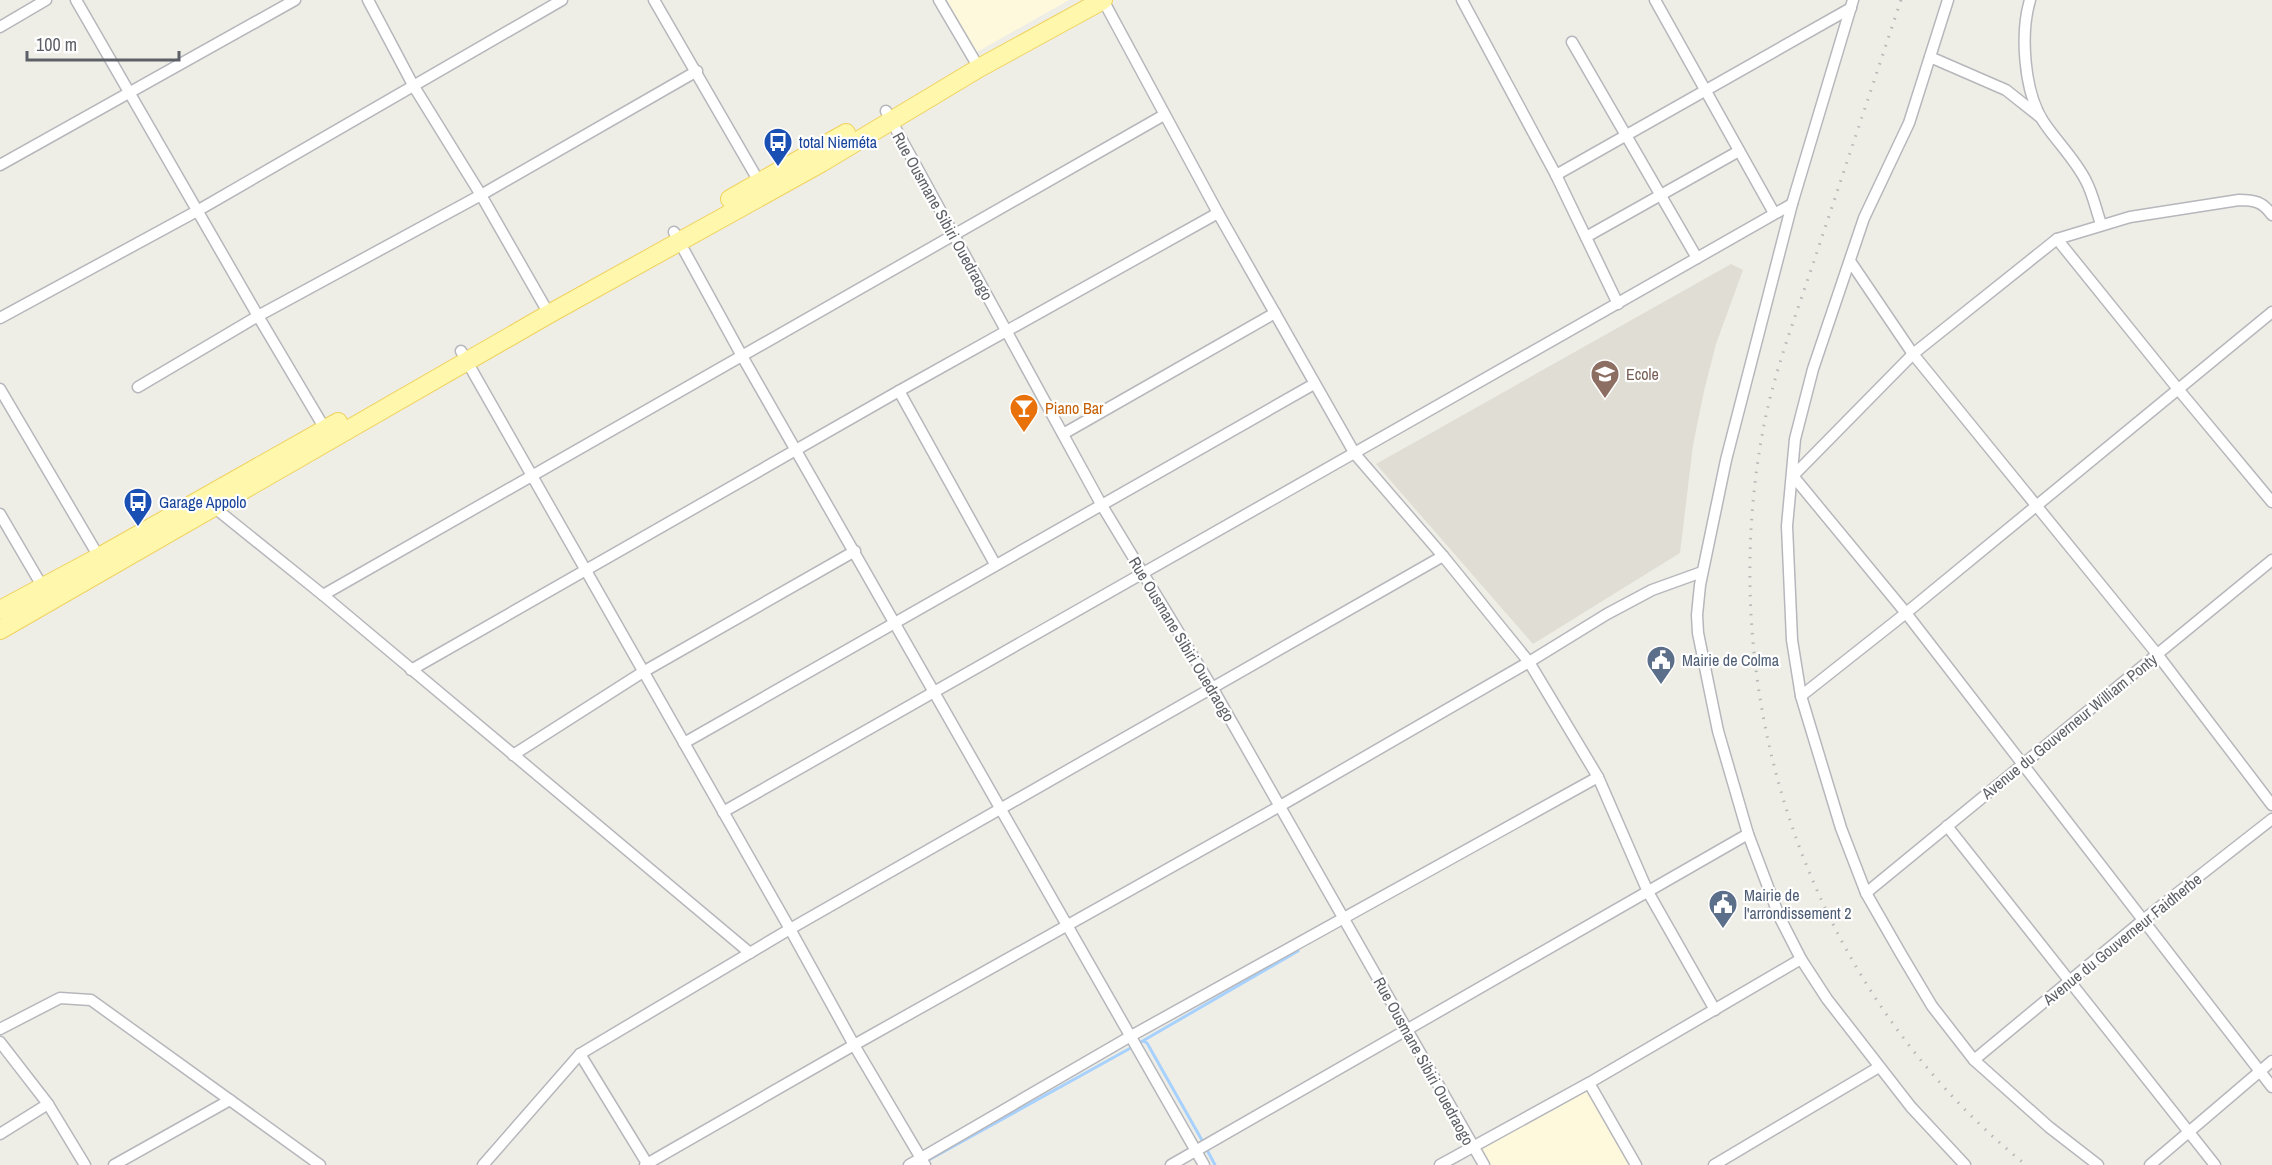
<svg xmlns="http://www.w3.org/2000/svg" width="2272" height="1165" viewBox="0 0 2272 1165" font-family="'Archivo Narrow',sans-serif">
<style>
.commercial{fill:#fef8dc}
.education{fill:#dfddd4}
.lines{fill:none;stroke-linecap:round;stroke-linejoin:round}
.stream{stroke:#a7d1fe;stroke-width:3}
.minor-casing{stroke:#b6b7bc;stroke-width:13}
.primary-casing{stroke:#f0d25e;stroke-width:20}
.minor{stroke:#fff;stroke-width:10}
.primary{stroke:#fef7ac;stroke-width:18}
.rail{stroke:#b6b7b7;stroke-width:3;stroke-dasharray:1.5 8;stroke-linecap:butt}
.labels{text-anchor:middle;stroke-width:4.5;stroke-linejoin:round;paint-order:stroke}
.transit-label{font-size:16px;fill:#164399;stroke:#fff;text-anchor:start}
.street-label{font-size:16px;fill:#5d6066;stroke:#fff}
.education-label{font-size:16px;fill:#785e54;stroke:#fff;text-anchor:start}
.food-label{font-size:16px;fill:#c56008;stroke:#fff;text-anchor:start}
.service-label{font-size:16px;fill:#4e5e75;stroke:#fff;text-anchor:start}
</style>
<rect width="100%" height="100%" fill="#efeee6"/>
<!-- commercial -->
<g class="commercial">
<path d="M 947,0 L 1069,0 L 977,52 Z"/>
<path d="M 1589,1083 L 1636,1165 L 1484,1165 L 1473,1146 Z"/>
</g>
<!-- education -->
<path class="education" d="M 1731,264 L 1743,270 L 1716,344 L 1704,391 L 1693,445 L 1680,553 L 1533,644 L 1376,464 Z"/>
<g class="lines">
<!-- stream -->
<g class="stream">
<path d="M 1143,1041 L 1147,1043 L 1203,1142"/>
<path d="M 1206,1148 L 1215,1165"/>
<path d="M 925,1162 L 1127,1050 L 1298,951"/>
</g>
<!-- minor casing -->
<g class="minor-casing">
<g id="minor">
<path d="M 76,0 L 258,316 L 328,434"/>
<path d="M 368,0 L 413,85 L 481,195 L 549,314"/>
<path d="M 654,0 L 761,185"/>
<path d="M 939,0 L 979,68"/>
<path d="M 1103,0 L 1218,213 L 1355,454 L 1443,556 L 1529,662 L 1598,777 L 1648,892 L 1715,1010"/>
<path d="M 1462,0 L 1556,175 L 1618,304"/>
<path d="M 1655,0 L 1774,213"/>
<path d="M 1853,0 L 1792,204 L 1726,460 L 1700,585 L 1697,615 L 1698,633 L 1718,731 L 1748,834 L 1779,916 L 1801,959 L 1827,999 L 1911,1107 L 1965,1165"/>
<path d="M 1948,0 L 1909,123 L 1864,218 L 1813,369 L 1795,439 L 1787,526 L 1792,640 L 1801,696 L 1841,828 L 1866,893 L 1901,954 L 1932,1006 L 1974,1060 L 2049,1127 L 2098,1165"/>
<path d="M 2030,0 C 2020,34 2024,91 2043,121 C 2056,141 2075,159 2086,181 C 2093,194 2096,210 2101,224"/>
<path d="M 0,27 L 46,0"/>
<path d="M 1572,42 L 1697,258"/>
<path d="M 1930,57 L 2006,90 L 2040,117"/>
<path d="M 886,111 L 1101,504 L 1213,689 L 1484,1165"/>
<path d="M 0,165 L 295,0"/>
<path d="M 1556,175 L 1851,8"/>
<path d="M 2272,215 C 2263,202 2255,200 2239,200 L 2130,217 L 2057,239 L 1913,354 L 1793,476 L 1906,613 L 2272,1087"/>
<path d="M 674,232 L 742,356 L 1204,1165"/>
<path d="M 1586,237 L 1739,151"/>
<path d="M 2057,239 L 2178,389 L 2272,502"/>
<path d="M 1850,261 L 1913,354 L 2157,654 L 2272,805"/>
<path d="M 0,318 L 197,211 L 562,0"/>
<path d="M 461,351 L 790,929 L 854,1045 L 925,1165"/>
<path d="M 138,387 L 258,316 L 481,195 L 697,71"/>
<path d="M 0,389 L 99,557"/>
<path d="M 899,391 L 995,564"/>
<path d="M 1063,434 L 1275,313"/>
<path d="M 210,504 L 323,595 L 750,953"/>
<path d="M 0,514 L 45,591"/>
<path d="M 323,595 L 1164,115"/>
<path d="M 411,670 L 899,391 L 1218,213"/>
<path d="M 1801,696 L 1906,613 L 2272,312"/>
<path d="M 684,743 L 1314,384"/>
<path d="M 513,755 L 643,672 L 855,551"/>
<path d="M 723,812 L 1792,204"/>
<path d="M 1947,826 L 2215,1165"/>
<path d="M 1866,893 L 2272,560"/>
<path d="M 0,1029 L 60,998 L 91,1000 L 320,1165"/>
<path d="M 0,1042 L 48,1104 L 85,1165"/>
<path d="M 580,1054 L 648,1165"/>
<path d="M 1974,1060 L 2143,920 L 2272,819"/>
<path d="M 1589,1083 L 1636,1165"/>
<path d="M 0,1134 L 48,1104"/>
<path d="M 114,1165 L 230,1100"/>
<path d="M 483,1165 L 580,1054 L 790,929 L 1443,556"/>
<path d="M 645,1165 L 854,1045 L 1280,806 L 1529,662 L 1607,614 L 1652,590 L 1702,572"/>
<path d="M 909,1165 L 1131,1036 L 1598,777"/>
<path d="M 1171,1165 L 1748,834"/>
<path d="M 1440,1165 L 1589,1083 L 1801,959"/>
<path d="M 1714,1165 L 1879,1067"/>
<path d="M 2150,1165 L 2272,1061"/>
</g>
</g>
<!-- primary casing -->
<g class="primary-casing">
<g id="primary">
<path d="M 730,199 L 846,133"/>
<path d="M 0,610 L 99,557 L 338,422"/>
<path d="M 0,630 L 549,314 L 821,163 L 979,68 L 1103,0"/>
</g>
</g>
<!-- minor -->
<use href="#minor" class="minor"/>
<!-- primary -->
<use href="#primary" class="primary"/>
<!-- rail -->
<path class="rail" d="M 1901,0 C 1872,87 1843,174 1814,261 C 1796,315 1775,369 1764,425 C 1711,697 1809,990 2026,1165"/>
</g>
<!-- icons -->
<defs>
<g id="bus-pin" transform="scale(1.5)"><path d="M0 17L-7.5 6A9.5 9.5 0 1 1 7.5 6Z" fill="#1a4fb4" stroke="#fff"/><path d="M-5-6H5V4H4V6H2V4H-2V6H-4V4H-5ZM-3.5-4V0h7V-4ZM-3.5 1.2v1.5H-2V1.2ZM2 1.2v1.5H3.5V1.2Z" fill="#fff"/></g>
<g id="school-pin" transform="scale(1.5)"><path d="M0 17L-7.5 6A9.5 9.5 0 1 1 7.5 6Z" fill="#8d6e63" stroke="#fff"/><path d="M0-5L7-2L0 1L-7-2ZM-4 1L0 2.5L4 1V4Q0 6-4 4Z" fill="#fff"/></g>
<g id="bar-pin" transform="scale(1.5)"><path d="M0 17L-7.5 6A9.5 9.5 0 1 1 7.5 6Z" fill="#e8710a" stroke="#fff"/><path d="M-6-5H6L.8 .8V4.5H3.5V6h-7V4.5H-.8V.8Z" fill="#fff"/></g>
<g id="civic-pin" transform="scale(1.5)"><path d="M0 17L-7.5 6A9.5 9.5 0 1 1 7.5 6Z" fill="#5c6f8a" stroke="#fff"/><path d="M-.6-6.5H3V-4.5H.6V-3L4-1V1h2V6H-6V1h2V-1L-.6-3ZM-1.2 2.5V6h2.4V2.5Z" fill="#fff"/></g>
</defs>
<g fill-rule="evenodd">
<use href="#bus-pin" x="778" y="142"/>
<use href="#school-pin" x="1605" y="374"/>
<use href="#bar-pin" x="1024" y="408"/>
<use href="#bus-pin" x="138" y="502"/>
<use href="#civic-pin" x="1661" y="660"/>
<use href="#civic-pin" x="1723" y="904"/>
</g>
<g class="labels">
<!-- transit labels -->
<g class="transit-label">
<text x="799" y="148">total Nieméta</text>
<text x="159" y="508">Garage Appolo</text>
</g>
<!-- street labels -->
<g class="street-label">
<text transform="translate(943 216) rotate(61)" y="6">Rue Ousmane Sibiri Ouedraogo</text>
<text transform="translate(1182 639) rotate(59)" y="6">Rue Ousmane Sibiri Ouedraogo</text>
<text transform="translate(2069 726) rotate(-39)" y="6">Avenue du Gouverneur William Ponty</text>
<text transform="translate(2122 939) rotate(-39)" y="6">Avenue du Gouverneur Faidherbe</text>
<text transform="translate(1424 1061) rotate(61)" y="6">Rue Ousmane Sibiri Ouedraogo</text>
</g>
<!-- education labels -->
<g class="education-label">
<text x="1626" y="380">Ecole</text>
</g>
<!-- food labels -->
<g class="food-label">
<text x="1045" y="414">Piano Bar</text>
</g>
<!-- service labels -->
<g class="service-label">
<text x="1682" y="666">Mairie de Colma</text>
<text x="1744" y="901">Mairie de<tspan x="1744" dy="18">l'arrondissement 2</tspan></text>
</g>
</g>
<!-- scale -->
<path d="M27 51v9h152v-9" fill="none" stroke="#5d6066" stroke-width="3"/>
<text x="36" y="51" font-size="18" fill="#5d6066" stroke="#ffffff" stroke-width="4.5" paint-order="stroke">100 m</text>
</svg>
